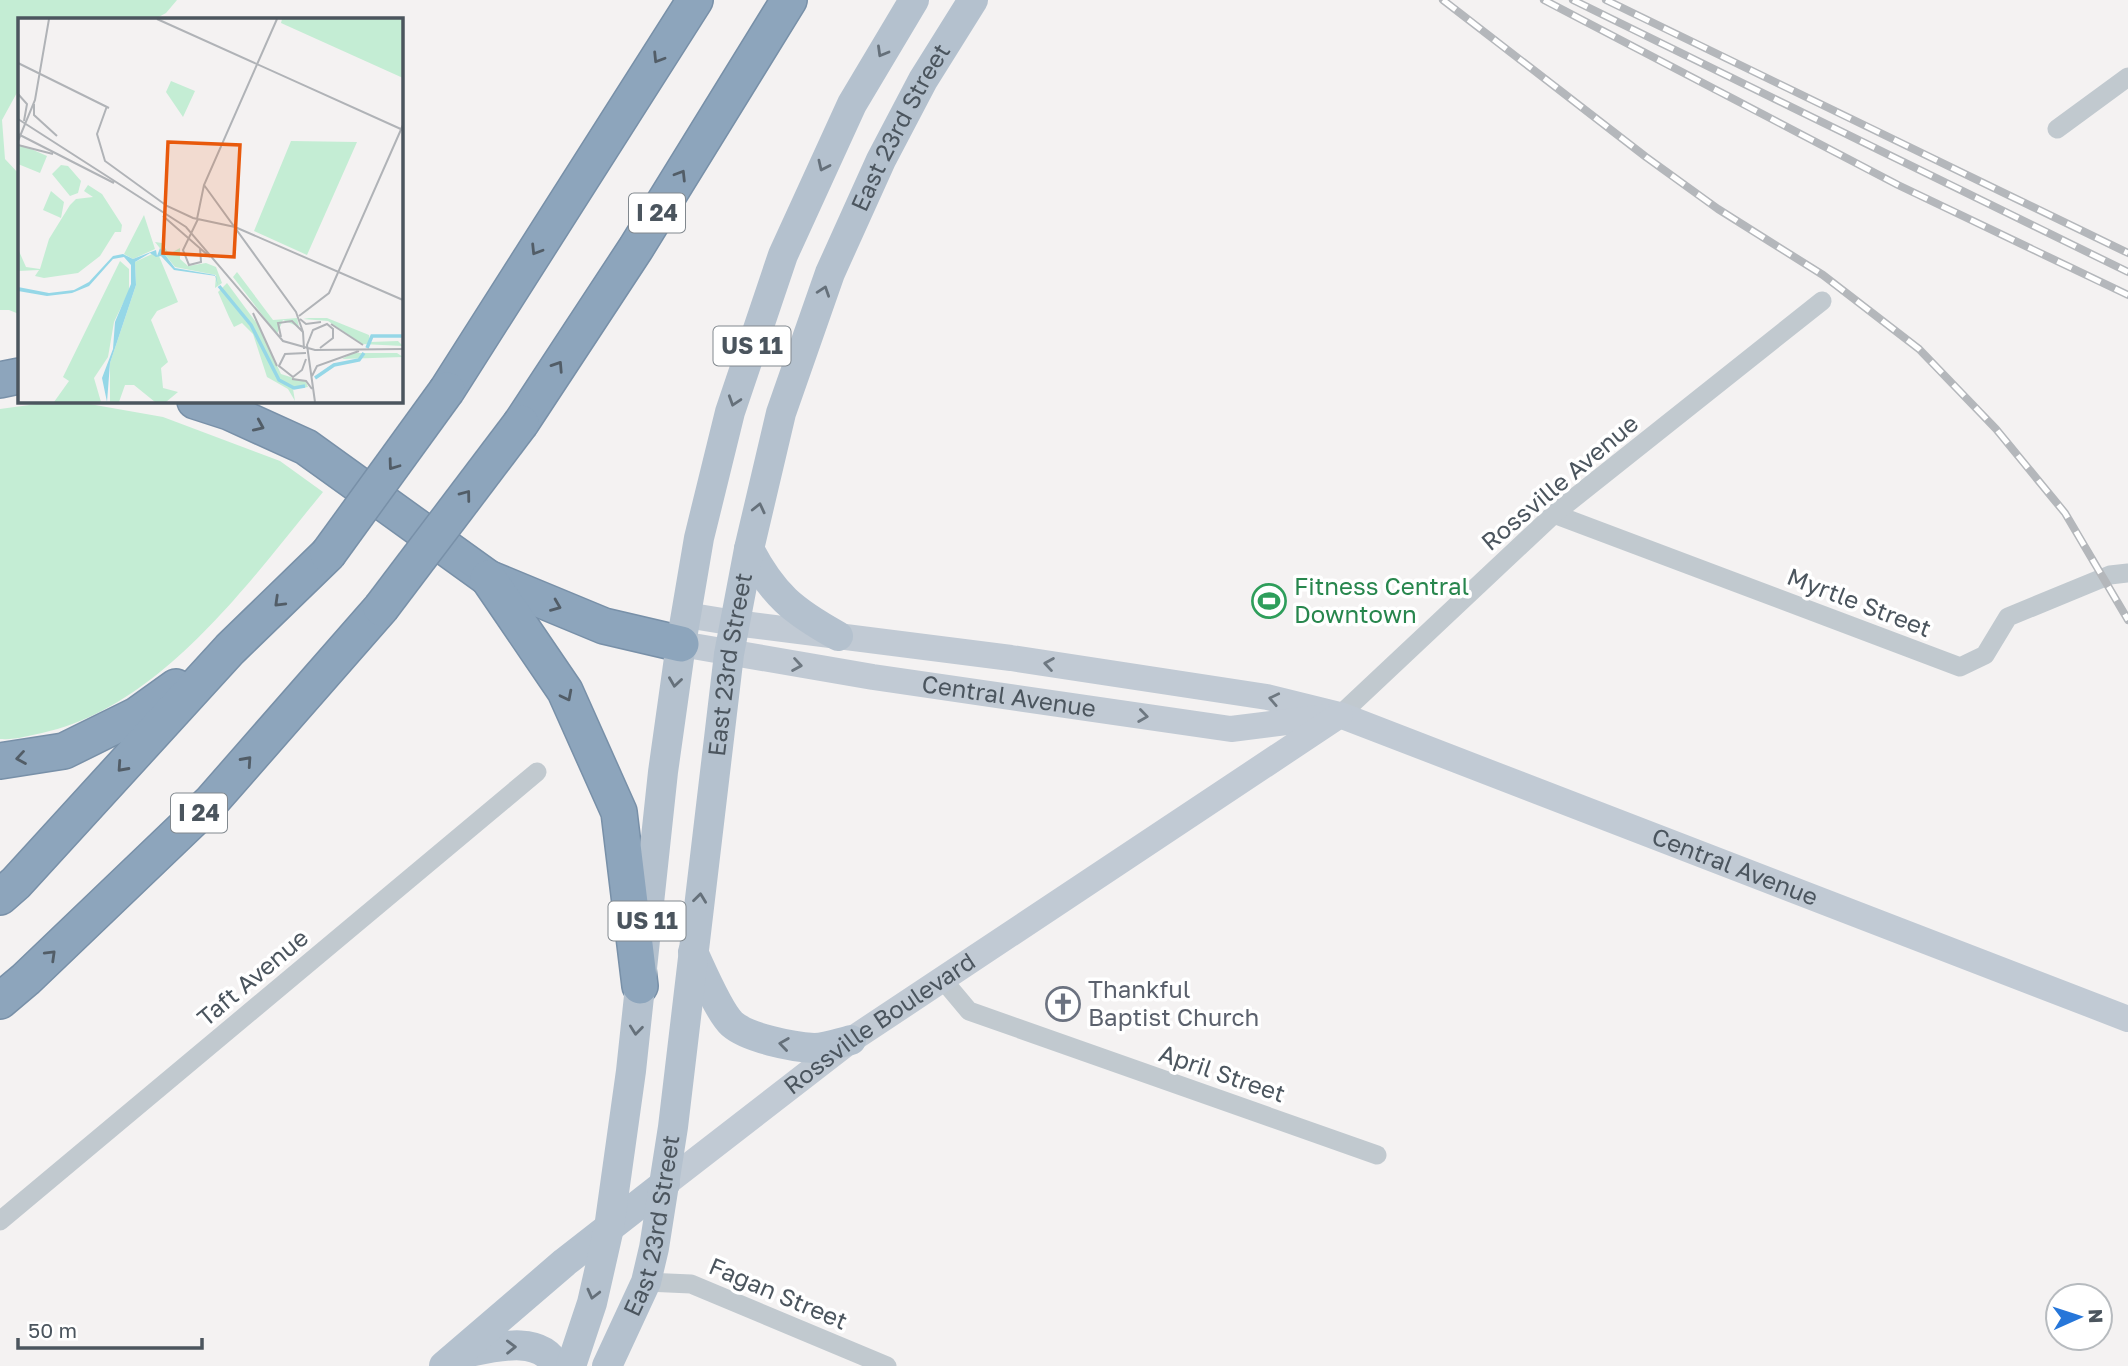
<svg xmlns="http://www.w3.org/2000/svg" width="2128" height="1366" viewBox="0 0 2128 1366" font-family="'Golos Text',sans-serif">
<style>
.green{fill:#c4edd4}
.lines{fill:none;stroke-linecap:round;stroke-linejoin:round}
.motorway-casing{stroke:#7890a8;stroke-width:38}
.minor{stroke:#c1c9cf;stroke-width:19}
.secondary{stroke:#c1cad4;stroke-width:26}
.primary{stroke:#b4c1ce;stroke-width:30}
.motorway{stroke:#8da5bc;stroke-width:35}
.rail-casing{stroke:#b4b7bb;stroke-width:8}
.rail{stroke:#fff;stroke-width:5;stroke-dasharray:16;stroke-linecap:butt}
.motorway-bridge-casing{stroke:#7890a8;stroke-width:38;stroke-linecap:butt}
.motorway-bridge{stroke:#8da5bc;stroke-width:35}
.oneway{stroke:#65707a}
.oneway2{stroke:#525d67}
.oneway3{stroke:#6e7881}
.labels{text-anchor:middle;stroke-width:7;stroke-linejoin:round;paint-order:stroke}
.shield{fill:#fff;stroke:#81888e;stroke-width:2}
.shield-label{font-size:23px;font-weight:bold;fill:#4b555e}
.street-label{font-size:24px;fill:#4b555e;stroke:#fff}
.leisure-label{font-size:24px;fill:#27864d;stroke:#fff;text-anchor:start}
.worship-label{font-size:24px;fill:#5b616d;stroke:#fff;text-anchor:start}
.inset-river{fill:none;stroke:#95d7e7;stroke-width:3.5}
.inset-road{fill:none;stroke:#b0b3b7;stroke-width:2}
.view{fill:#e8590c;fill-opacity:0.15;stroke:#e8590c;stroke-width:3.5}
.inset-edge{fill:none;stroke:#4b555e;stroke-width:3.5}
</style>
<rect width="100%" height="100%" fill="#f4f2f2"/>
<!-- green -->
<g class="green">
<path d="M 0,0 L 177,0 L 166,13 L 155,19 L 19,19 L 19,89 L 2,120 L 5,159 L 19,174 L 19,314 L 9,310 L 0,310 Z"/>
<path d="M 78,402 L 163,417 L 280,461 L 323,492 C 249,582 161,707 42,733 C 28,736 15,740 0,739 L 0,409 L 44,403 Z"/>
</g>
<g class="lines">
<!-- motorway casing -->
<g class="motorway-casing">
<g id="motorway">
<path d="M 0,380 L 19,376"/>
<path d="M 447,390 L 695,0"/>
<path d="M 195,401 L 229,412 L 306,447 L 488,578 L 604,626 L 681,644"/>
<path d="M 521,423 L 636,248 L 789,0"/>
<path d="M 488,578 L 565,691 L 619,812 L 640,986"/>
<path d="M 0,761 L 64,751 L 137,715 L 176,687"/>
<path d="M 0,897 L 16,883 L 230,649 L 328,554"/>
<path d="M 0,1001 L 26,979 L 211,802 L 381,608"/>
</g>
</g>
<!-- minor -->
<g class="minor">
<path d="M 2057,129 L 2128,77"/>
<path d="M 1554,514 L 1960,667 L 1985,655 L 2008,617 L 2110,575 L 2128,573"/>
<path d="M 1340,715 L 1554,514 L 1822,301"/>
<path d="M 943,980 L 969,1011 L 1377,1155"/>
<path d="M 0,1221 L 537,772"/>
<path d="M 646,1282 L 691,1284 L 887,1366"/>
</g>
<!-- secondary -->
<g class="secondary">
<path id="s1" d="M 686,615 L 735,623 L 1011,658 L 1267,697 L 1340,715 L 2128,1019"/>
<path id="s2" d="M 681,644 L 873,677 L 1231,729 L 1326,717"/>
<path id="s3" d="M 665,1184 L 851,1040 L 1340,715"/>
</g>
<!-- primary -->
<g class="primary">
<path d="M 749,549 C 773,595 793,611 838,636"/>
<path d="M 693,952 C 701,969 719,1012 732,1024 C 748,1038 792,1047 814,1048 C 826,1048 839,1043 851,1040"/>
<path d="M 459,1354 C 488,1349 540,1332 556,1366"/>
<path d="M 444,1366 L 565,1262 L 665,1184"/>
<path d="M 571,1366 L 592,1303 L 609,1228 L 631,1071 L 663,772 L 681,644 L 699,538 L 730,412 L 783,255 L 852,104 L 914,0"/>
<path id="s4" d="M 607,1366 L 646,1282 L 654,1248 L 673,1127 L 729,654 L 749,549 L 781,413 L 830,273 L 881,160 L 923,80 L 973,0"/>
</g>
<!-- motorway -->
<use href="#motorway" class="motorway"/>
<!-- rail casing -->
<g class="rail-casing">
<g id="rail">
<path d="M 1443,0 L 1646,157 L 1718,209 L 1823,275 L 1919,349 L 1996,429 L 2065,513 L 2128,620"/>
<path d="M 1544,0 L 1898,185 L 2128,295"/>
<path d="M 1573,0 L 2128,272"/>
<path d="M 1606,0 L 2128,253"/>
</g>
</g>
<!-- rail -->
<use href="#rail" class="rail"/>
<!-- motorway-bridge casing -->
<g class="motorway-bridge-casing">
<g id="motorway-bridge">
<path d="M 328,554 L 447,390"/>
<path d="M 381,608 L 521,423"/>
</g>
</g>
<!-- motorway-bridge -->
<use href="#motorway-bridge" class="motorway-bridge"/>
</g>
<!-- one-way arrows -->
<defs><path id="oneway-chevron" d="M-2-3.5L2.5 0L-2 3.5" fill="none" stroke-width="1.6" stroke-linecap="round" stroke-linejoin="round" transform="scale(1.75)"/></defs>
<g class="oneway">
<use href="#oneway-chevron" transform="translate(882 52) rotate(120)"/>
<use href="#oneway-chevron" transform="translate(823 166) rotate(115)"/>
<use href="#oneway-chevron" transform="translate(824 291) rotate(-71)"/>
<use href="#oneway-chevron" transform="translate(734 401) rotate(108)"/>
<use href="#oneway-chevron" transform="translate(759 508) rotate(-77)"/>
<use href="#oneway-chevron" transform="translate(675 682) rotate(98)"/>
<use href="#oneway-chevron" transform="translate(700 898) rotate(-83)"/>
<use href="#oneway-chevron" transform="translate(636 1030) rotate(96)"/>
<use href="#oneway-chevron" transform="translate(784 1044) rotate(-172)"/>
<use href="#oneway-chevron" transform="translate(593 1294) rotate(104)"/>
<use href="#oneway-chevron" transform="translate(511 1347) rotate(-1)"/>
</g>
<g class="oneway2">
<use href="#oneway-chevron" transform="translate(658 58) rotate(122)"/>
<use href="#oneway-chevron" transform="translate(681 175) rotate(-58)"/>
<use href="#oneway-chevron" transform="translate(536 250) rotate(122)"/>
<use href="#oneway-chevron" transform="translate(558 366) rotate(-57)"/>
<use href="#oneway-chevron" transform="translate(259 426) rotate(24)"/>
<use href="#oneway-chevron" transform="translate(393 465) rotate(126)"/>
<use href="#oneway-chevron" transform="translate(466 495) rotate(-53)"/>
<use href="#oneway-chevron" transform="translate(279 602) rotate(136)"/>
<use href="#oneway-chevron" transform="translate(556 606) rotate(22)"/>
<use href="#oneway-chevron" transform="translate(567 696) rotate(63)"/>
<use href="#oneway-chevron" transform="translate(21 758) rotate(171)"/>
<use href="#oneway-chevron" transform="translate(247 761) rotate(-48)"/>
<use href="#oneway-chevron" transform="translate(122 767) rotate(132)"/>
<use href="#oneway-chevron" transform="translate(51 955) rotate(-44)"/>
</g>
<g class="oneway3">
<use href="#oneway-chevron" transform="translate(1049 664) rotate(-171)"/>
<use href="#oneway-chevron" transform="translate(797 665) rotate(9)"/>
<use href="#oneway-chevron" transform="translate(1274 699) rotate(-168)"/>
<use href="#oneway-chevron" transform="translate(1143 716) rotate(8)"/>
</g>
<!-- icons -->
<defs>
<g id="stadium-ring" transform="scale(1.75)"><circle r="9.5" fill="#fff" stroke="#2e9e5b" stroke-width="1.5"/><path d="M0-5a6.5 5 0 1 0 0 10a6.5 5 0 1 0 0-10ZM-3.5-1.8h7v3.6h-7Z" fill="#2e9e5b"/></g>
<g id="church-ring" transform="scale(1.75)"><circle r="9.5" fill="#fff" stroke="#6b7280" stroke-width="1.5"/><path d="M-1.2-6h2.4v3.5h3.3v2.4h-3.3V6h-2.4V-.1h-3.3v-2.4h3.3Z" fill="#6b7280"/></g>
</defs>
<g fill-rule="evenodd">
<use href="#stadium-ring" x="1269" y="601"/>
<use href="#church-ring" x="1063" y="1004"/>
</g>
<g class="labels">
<!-- shield labels -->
<g class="shield">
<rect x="629" y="193.5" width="56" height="39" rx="5"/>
<rect x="713.5" y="326.5" width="77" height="39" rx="5"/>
<rect x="171" y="793.5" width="56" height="39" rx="5"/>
<rect x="608.5" y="901.5" width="77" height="39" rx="5"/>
</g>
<g class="shield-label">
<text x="657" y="221">I 24</text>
<text x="752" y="354">US 11</text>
<text x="199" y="821">I 24</text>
<text x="647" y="929">US 11</text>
</g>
<!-- street labels -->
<g class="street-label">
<text dy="8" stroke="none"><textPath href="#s4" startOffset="1283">East 23rd Street</textPath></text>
<text transform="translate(1560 483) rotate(-40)" y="8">Rossville Avenue</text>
<text transform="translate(1859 603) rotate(21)" y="8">Myrtle Street</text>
<text dy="8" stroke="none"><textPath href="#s4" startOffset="716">East 23rd Street</textPath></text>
<text dy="8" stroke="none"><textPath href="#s2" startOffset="332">Central Avenue</textPath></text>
<text dy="8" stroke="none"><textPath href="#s1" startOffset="1085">Central Avenue</textPath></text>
<text transform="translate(253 978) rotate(-40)" y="8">Taft Avenue</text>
<text dy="8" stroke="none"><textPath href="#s3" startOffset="268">Rossville Boulevard</textPath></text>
<text transform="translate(1222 1074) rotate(19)" y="8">April Street</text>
<text dy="8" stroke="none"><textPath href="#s4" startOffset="149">East 23rd Street</textPath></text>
<text transform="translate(778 1294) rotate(23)" y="8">Fagan Street</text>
</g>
<!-- leisure labels -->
<g class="leisure-label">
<text x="1294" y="595">Fitness Central<tspan x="1294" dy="28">Downtown</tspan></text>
</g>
<!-- worship labels -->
<g class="worship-label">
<text x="1088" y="998">Thankful<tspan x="1088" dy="28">Baptist Church</tspan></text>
</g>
</g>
<!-- overview -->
<g transform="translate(18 18)">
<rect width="385" height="385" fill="#f4f2f2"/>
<path d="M 264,1 L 385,1 L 385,60 L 263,5 ZM 153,63 L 177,73 L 165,99 L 148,74 ZM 273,123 L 339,124 L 289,237 L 236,213 ZM 4,127 L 29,138 L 22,155 L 0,146 L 0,129 ZM 43,147 L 50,148 L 63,163 L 60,175 L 52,178 L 34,156 ZM 70,167 L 84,176 L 104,207 L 103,214 L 97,214 L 82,238 L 60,255 L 26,260 L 17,258 L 21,252 L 0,253 L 0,231 L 8,249 L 22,251 L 31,221 L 52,187 L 58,181 L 75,179 L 66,173 ZM 33,173 L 46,184 L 43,200 L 25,192 ZM 126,197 L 137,231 L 115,241 L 106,236 ZM 137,224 L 144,225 L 151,236 L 162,230 L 162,241 L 170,248 L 188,245 L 198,249 L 204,265 L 197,270 L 198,257 L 157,249 ZM 134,236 L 141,238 L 160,284 L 139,293 L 133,302 L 150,344 L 143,350 L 145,370 L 160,374 L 148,384 L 137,384 L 116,367 L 107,367 L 101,384 L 92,384 L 92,345 L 118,267 L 117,244 ZM 102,243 L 111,251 L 111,273 L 96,304 L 90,339 L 76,360 L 83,384 L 36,384 L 51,363 L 45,359 ZM 219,254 L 255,302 L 279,300 L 281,309 L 265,302 L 259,316 L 215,259 ZM 209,265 L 240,307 L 263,356 L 288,364 L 290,369 L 275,371 L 277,383 L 270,371 L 249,359 L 235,316 L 224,305 L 216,309 L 211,299 L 200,274 ZM 291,300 L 309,300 L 351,317 L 352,324 L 380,323 L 385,328 L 344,326 L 310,303 L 285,301 ZM 335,335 L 379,335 L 385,339 L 324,341 Z" fill="#c4edd4"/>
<path d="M 142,230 L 157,250 L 197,257 L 200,268 L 198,258 L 156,252 L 143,238 L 138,239 L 132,235 L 117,244 L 118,267 L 92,345 L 89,384 L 84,360 L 95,331 L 97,304 L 113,266 L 113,247 L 106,239 L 95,241 L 71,268 L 54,275 L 29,278 L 0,273 L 0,269 L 31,275 L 56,272 L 71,264 L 95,238 L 105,236 L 115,241 L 138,232 L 139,238 Z" fill="#95d7e7"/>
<path class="inset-river" d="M 201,268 L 233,307 L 261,362 L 276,370 L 287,368M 349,330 L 354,318 L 385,318M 297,360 L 316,347 L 341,342 L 346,335"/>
<path class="inset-road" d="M 139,1 L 385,112M 0,45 L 91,90M 0,76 L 9,86 L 6,103M 16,86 L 16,97 L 39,118M 89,88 L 79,116 L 87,143 L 149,188 L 175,200 L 217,209 L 385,282M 0,101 L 168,209 L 265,323 L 297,332 L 385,331M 0,116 L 96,165M 0,123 L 17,82 L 31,1M 0,127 L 35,136M 186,167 L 278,294 L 285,314M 145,198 L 192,239M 179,201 L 186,167 L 259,1M 180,201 L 165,232 L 171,247 L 183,244 L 182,230M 235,295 L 259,348M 281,298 L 311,275 L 385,107M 282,301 L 288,306 L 303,304M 313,306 L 345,327M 263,319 L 260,305 L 274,303 L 285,314 L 286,331M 288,341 L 284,352 L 275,359 L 261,348 L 267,336 L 288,335M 294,358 L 299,348 L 341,333M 274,361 L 288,363 L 294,371M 297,384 L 289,327 L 295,312 L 309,306 L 315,311 L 315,320 L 302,330"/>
<path class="view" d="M 150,124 L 222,127 L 216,239 L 145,235 Z"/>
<rect width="385" height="385" class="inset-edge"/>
</g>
<!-- north arrow -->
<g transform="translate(2079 1317) rotate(87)"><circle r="33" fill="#ffffff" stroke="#b7bbbf" stroke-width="2"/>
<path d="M0-5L12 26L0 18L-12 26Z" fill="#2676d9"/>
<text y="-10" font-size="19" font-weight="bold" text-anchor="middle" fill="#4b555e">N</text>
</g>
<!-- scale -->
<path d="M18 1338v10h184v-10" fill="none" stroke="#4b555e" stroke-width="3.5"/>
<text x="28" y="1338" font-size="21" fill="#4b555e" stroke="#ffffff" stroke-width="5" paint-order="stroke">50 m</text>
</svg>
